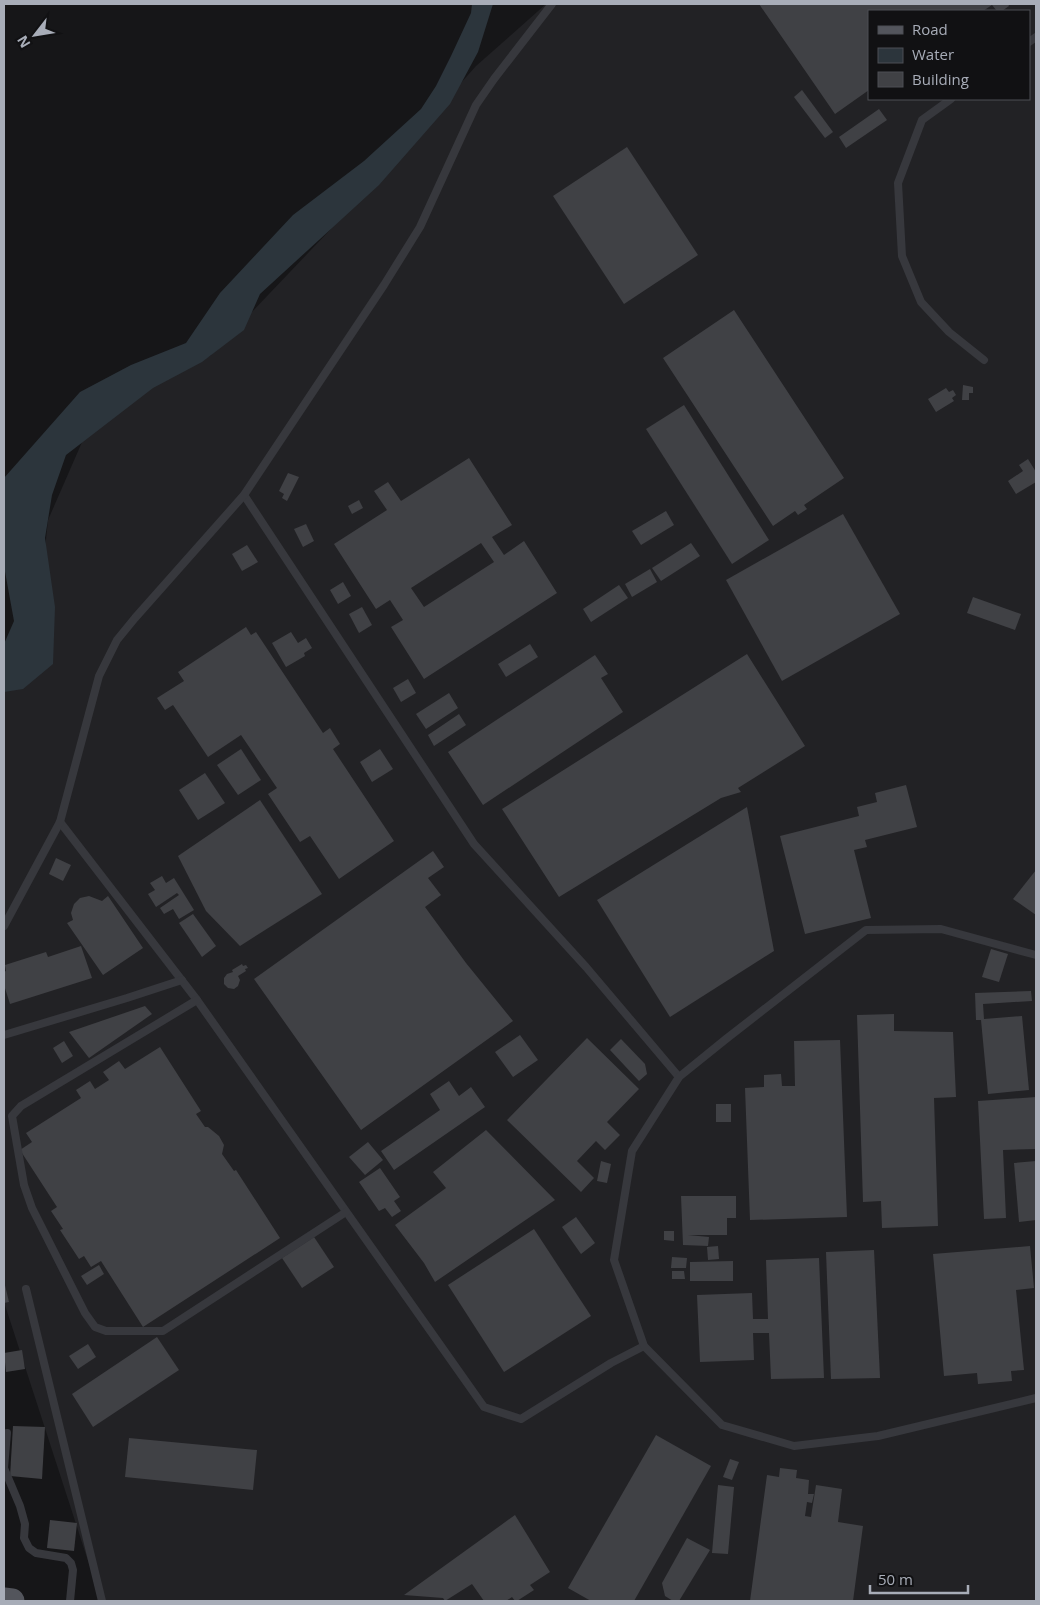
<svg xmlns="http://www.w3.org/2000/svg" width="1040" height="1605" viewBox="0 0 1040 1605" font-family="'Open Sans',sans-serif">
<style>
.built{fill:#222225;fill-rule:evenodd}
.water{fill:#2c353c}
.building{fill:#404145;fill-rule:evenodd}
.lines{fill:none;stroke-linecap:round;stroke-linejoin:round}
.lane{stroke:#37383d;stroke-width:8}
.primary{stroke:#53555c;stroke-width:25}
</style>
<rect width="100%" height="100%" fill="#161618"/>
<!-- built -->
<path class="built" d="M 546,4 L 1036,4 L 1036,1601 L 101,1601 L 4,1302 L 4,673 L 33,665 L 48,520 L 96,410 L 210,356 L 329,231 L 476,66 ZM 869,11 L 1029,11 L 1029,99 L 869,99 Z"/>
<!-- water -->
<path class="water" d="M 472,4 L 493,4 L 478,52 L 450,104 L 379,185 L 260,294 L 244,330 L 202,362 L 153,388 L 66,455 L 52,495 L 45,538 L 55,607 L 53,664 L 23,689 L 4,692 L 4,644 L 14,621 L 4,566 L 4,478 L 80,392 L 131,365 L 186,343 L 220,293 L 293,215 L 364,161 L 421,109 L 436,86 L 451,56 L 471,13 Z"/>
<!-- building -->
<g class="building">
<path d="M 759,4 L 1008,4 L 1009,6 L 1002,11 L 997,11 L 992,5 L 983,11 L 869,11 L 869,90 L 835,114 Z"/>
<path d="M 802,90 L 833,132 L 825,138 L 794,97 Z"/>
<path d="M 879,109 L 887,120 L 846,148 L 839,137 Z"/>
<path d="M 627,147 L 698,255 L 624,304 L 553,196 Z"/>
<path d="M 734,310 L 844,478 L 804,505 L 807,509 L 798,515 L 795,511 L 773,526 L 663,358 Z"/>
<path d="M 963,385 L 973,387 L 973,393 L 969,393 L 969,400 L 962,400 Z"/>
<path d="M 946,388 L 949,392 L 953,390 L 956,395 L 952,398 L 954,401 L 936,412 L 928,399 Z"/>
<path d="M 684,405 L 769,540 L 732,564 L 646,429 Z"/>
<path d="M 469,458 L 512,525 L 492,537 L 504,555 L 524,541 L 557,593 L 424,679 L 391,627 L 403,620 L 390,600 L 376,609 L 334,544 L 387,510 L 374,491 L 388,482 L 401,501 ZM 481,543 L 494,562 L 424,607 L 411,588 Z"/>
<path d="M 1028,459 L 1036,472 L 1036,482 L 1016,494 L 1008,481 L 1023,471 L 1019,465 Z"/>
<path d="M 288,473 L 299,477 L 287,501 L 282,498 L 284,494 L 279,491 Z"/>
<path d="M 359,500 L 363,508 L 352,514 L 348,506 Z"/>
<path d="M 666,511 L 674,525 L 641,545 L 632,531 Z"/>
<path d="M 843,514 L 900,614 L 782,681 L 726,580 Z"/>
<path d="M 306,524 L 314,541 L 303,547 L 294,529 Z"/>
<path d="M 691,543 L 700,556 L 661,581 L 652,568 Z"/>
<path d="M 247,545 L 258,562 L 242,571 L 232,554 Z"/>
<path d="M 650,569 L 657,582 L 632,597 L 625,584 Z"/>
<path d="M 343,582 L 351,596 L 338,604 L 330,590 Z"/>
<path d="M 619,585 L 628,598 L 591,622 L 583,609 Z"/>
<path d="M 973,597 L 1021,614 L 1015,630 L 967,613 Z"/>
<path d="M 362,607 L 372,625 L 359,633 L 349,614 Z"/>
<path d="M 246,627 L 251,635 L 256,632 L 323,733 L 330,728 L 340,744 L 333,749 L 394,841 L 339,879 L 310,836 L 300,842 L 268,794 L 277,788 L 241,735 L 208,757 L 173,705 L 165,710 L 157,698 L 184,681 L 178,672 Z"/>
<path d="M 291,632 L 298,643 L 306,638 L 312,648 L 304,653 L 305,656 L 286,667 L 272,643 Z"/>
<path d="M 530,644 L 538,657 L 506,677 L 498,664 Z"/>
<path d="M 747,654 L 805,746 L 738,788 L 741,792 L 721,798 L 559,897 L 502,809 Z"/>
<path d="M 595,655 L 608,674 L 601,678 L 623,712 L 483,805 L 448,752 Z"/>
<path d="M 408,679 L 416,693 L 401,702 L 393,688 Z"/>
<path d="M 449,693 L 458,708 L 426,729 L 416,714 Z"/>
<path d="M 459,714 L 466,725 L 434,746 L 428,735 Z"/>
<path d="M 241,749 L 261,780 L 238,795 L 217,765 Z"/>
<path d="M 380,749 L 393,769 L 372,782 L 360,762 Z"/>
<path d="M 205,773 L 225,803 L 198,820 L 179,790 Z"/>
<path d="M 906,785 L 917,827 L 865,840 L 867,847 L 854,850 L 871,918 L 805,934 L 780,836 L 859,816 L 857,807 L 877,802 L 875,793 Z"/>
<path d="M 260,800 L 322,894 L 240,946 L 206,911 L 178,856 Z"/>
<path d="M 747,807 L 774,951 L 670,1017 L 597,900 Z"/>
<path d="M 433,851 L 444,867 L 428,878 L 441,895 L 425,907 L 466,963 L 513,1021 L 361,1130 L 254,979 Z"/>
<path d="M 56,858 L 71,865 L 63,881 L 49,874 Z"/>
<path d="M 1036,870 L 1036,915 L 1013,899 Z"/>
<path d="M 162,876 L 166,883 L 174,878 L 194,910 L 179,919 L 173,909 L 164,914 L 160,908 L 179,895 L 177,893 L 156,907 L 148,894 L 155,890 L 150,883 Z"/>
<path d="M 89,896 L 102,901 L 108,896 L 143,948 L 103,975 L 67,923 L 73,920 L 71,913 L 74,904 L 80,898 Z"/>
<path d="M 193,914 L 216,946 L 202,957 L 179,923 Z"/>
<path d="M 81,946 L 92,978 L 10,1004 L 4,985 L 4,972 L 6,971 L 5,965 L 46,952 L 48,957 Z"/>
<path d="M 991,949 L 1008,954 L 999,982 L 982,977 Z"/>
<path d="M 242,964 L 243,966 L 246,965 L 248,968 L 245,969 L 246,971 L 238,976 L 240,980 L 238,986 L 234,989 L 228,988 L 224,984 L 224,978 L 227,974 L 233,972 L 232,970 Z"/>
<path d="M 1031,991 L 1032,1001 L 983,1004 L 984,1019 L 1022,1016 L 1029,1090 L 988,1094 L 981,1020 L 976,1020 L 975,993 Z"/>
<path d="M 145,1006 L 152,1014 L 89,1058 L 69,1032 Z"/>
<path d="M 894,1014 L 894,1031 L 953,1032 L 956,1097 L 934,1098 L 938,1226 L 882,1228 L 881,1201 L 863,1202 L 857,1015 Z"/>
<path d="M 520,1035 L 538,1060 L 513,1077 L 495,1052 Z"/>
<path d="M 587,1038 L 639,1089 L 607,1122 L 620,1135 L 605,1150 L 596,1141 L 577,1161 L 594,1178 L 581,1192 L 507,1120 Z"/>
<path d="M 621,1039 L 645,1064 L 647,1074 L 639,1081 L 610,1050 Z"/>
<path d="M 840,1040 L 847,1217 L 750,1220 L 745,1088 L 764,1087 L 764,1075 L 781,1074 L 782,1086 L 795,1086 L 794,1041 Z"/>
<path d="M 64,1041 L 73,1056 L 62,1063 L 53,1048 Z"/>
<path d="M 160,1047 L 201,1111 L 196,1114 L 205,1127 L 208,1127 L 219,1136 L 224,1145 L 222,1154 L 234,1171 L 236,1170 L 280,1238 L 143,1327 L 101,1261 L 91,1267 L 84,1256 L 79,1259 L 60,1230 L 63,1229 L 51,1211 L 57,1207 L 20,1150 L 32,1142 L 26,1133 L 81,1098 L 76,1090 L 90,1081 L 95,1089 L 109,1080 L 103,1072 L 119,1061 L 125,1069 Z"/>
<path d="M 449,1081 L 459,1096 L 471,1087 L 485,1107 L 394,1170 L 381,1151 L 440,1110 L 430,1094 Z"/>
<path d="M 1036,1097 L 1036,1149 L 1003,1150 L 1006,1218 L 984,1219 L 978,1101 Z"/>
<rect x="716" y="1104" width="15" height="18"/>
<path d="M 486,1130 L 555,1200 L 435,1282 L 424,1263 L 395,1225 L 446,1188 L 433,1172 Z"/>
<path d="M 368,1142 L 383,1160 L 365,1175 L 349,1157 Z"/>
<path d="M 601,1161 L 611,1164 L 607,1183 L 597,1181 Z"/>
<path d="M 1036,1161 L 1036,1220 L 1019,1222 L 1014,1163 Z"/>
<path d="M 380,1168 L 400,1197 L 394,1201 L 401,1211 L 392,1217 L 385,1208 L 379,1211 L 359,1182 Z"/>
<path d="M 681,1196 L 736,1196 L 736,1218 L 727,1218 L 727,1235 L 688,1235 L 709,1237 L 708,1246 L 683,1245 Z"/>
<path d="M 576,1217 L 595,1243 L 581,1254 L 562,1227 Z"/>
<path d="M 534,1229 L 591,1316 L 504,1372 L 448,1285 Z"/>
<path d="M 664,1231 L 674,1231 L 674,1241 L 664,1240 Z"/>
<path d="M 314,1237 L 334,1267 L 302,1288 L 282,1258 Z"/>
<path d="M 718,1246 L 719,1259 L 708,1260 L 707,1247 Z"/>
<path d="M 1030,1246 L 1034,1288 L 1016,1290 L 1024,1370 L 1011,1371 L 1012,1381 L 978,1384 L 977,1373 L 944,1376 L 933,1254 Z"/>
<path d="M 874,1250 L 880,1378 L 831,1379 L 826,1252 Z"/>
<path d="M 672,1257 L 687,1258 L 686,1268 L 671,1268 Z"/>
<path d="M 819,1258 L 824,1378 L 771,1379 L 769,1333 L 753,1333 L 754,1360 L 700,1362 L 697,1295 L 752,1293 L 753,1319 L 768,1319 L 766,1260 Z"/>
<path d="M 733,1261 L 733,1281 L 690,1281 L 690,1262 Z"/>
<path d="M 99,1265 L 104,1274 L 87,1285 L 81,1276 Z"/>
<path d="M 672,1271 L 684,1271 L 685,1279 L 672,1279 Z"/>
<path d="M 4,1281 L 9,1302 L 4,1303 Z"/>
<path d="M 157,1337 L 179,1370 L 93,1427 L 72,1394 Z"/>
<path d="M 88,1344 L 96,1357 L 78,1369 L 69,1356 Z"/>
<path d="M 22,1350 L 25,1369 L 6,1372 L 4,1353 Z"/>
<path d="M 13,1426 L 45,1427 L 42,1479 L 10,1476 Z"/>
<path d="M 656,1435 L 711,1466 L 634,1601 L 591,1601 L 568,1588 Z"/>
<path d="M 129,1438 L 257,1450 L 253,1490 L 125,1477 Z"/>
<path d="M 730,1459 L 739,1462 L 732,1480 L 723,1477 Z"/>
<path d="M 780,1468 L 797,1470 L 796,1478 L 809,1480 L 808,1494 L 814,1494 L 812,1503 L 807,1502 L 805,1516 L 811,1517 L 816,1485 L 842,1489 L 838,1522 L 863,1526 L 853,1601 L 750,1601 L 767,1475 L 779,1477 Z"/>
<path d="M 718,1485 L 734,1487 L 728,1554 L 712,1553 Z"/>
<path d="M 515,1515 L 550,1572 L 530,1585 L 534,1590 L 517,1601 L 515,1601 L 512,1597 L 506,1601 L 484,1601 L 472,1584 L 445,1601 L 443,1598 L 404,1595 Z"/>
<path d="M 50,1520 L 77,1523 L 74,1551 L 47,1548 Z"/>
<path d="M 687,1538 L 710,1550 L 679,1601 L 673,1601 L 665,1596 L 662,1583 Z"/>
</g>
<g class="lines">
<!-- lane -->
<g class="lane">
<path d="M 1029,42 L 1036,37"/>
<path d="M 951,99 L 922,120 L 898,183 L 902,256 L 921,302 L 949,332 L 984,360"/>
<path d="M 244,495 L 474,844 L 586,967 L 679,1077"/>
<path d="M 60,822 L 197,1000 L 484,1407 L 521,1419 L 611,1363 L 644,1346"/>
<path d="M 4,926 L 60,822 L 99,676 L 117,640 L 135,618 L 244,495 L 384,285 L 420,227 L 476,105 L 494,79 L 552,4"/>
<path d="M 1036,955 L 941,929 L 866,930 L 726,1039 L 679,1077 L 632,1151 L 614,1260 L 644,1346 L 722,1425 L 794,1446 L 878,1436 L 1036,1398"/>
<path d="M 197,1000 L 21,1106 L 12,1116 L 24,1185 L 32,1208 L 85,1313 L 95,1327 L 106,1331 L 163,1331 L 346,1212"/>
<path d="M 4,1035 L 127,998 L 182,980"/>
<path d="M 26,1289 L 102,1601"/>
<path d="M 7,1433 L 4,1468 L 20,1506 L 25,1524 L 24,1538 L 29,1548 L 36,1553 L 66,1558 L 71,1563 L 73,1570 L 70,1601"/>
</g>
<!-- primary -->
<path class="primary" d="M 4,1600 L 12,1601"/>
</g>
<!-- border -->
<rect width="1040" height="1605" fill="none" stroke="#a8adb8" stroke-width="10"/>
<!-- legend -->
<rect x="868" y="10" width="162" height="90" fill="#111113" stroke="#4d4f55"/>
<rect x="878" y="26" width="25" height="8" fill="#53555c" stroke="#4d4f55"/>
<text x="912" y="35" font-size="15" fill="#a8adb8">Road</text>
<rect x="878" y="48" width="25" height="15" fill="#2c353c" stroke="#4d4f55"/>
<text x="912" y="60" font-size="15" fill="#a8adb8">Water</text>
<rect x="878" y="72" width="25" height="15" fill="#404145" stroke="#4d4f55"/>
<text x="912" y="85" font-size="15" fill="#a8adb8">Building</text>
<!-- north arrow -->
<g transform="translate(35 35) rotate(239)" stroke="#111113" stroke-width="4" paint-order="stroke">
<path d="M0-4L9 19L0 12L-9 19Z" fill="#a8adb8"/>
<text y="-8" font-size="14" font-weight="bold" text-anchor="middle" fill="#a8adb8">N</text>
</g>
<!-- scale -->
<path d="M870 1585v8h98v-8" fill="none" stroke="#a8adb8" stroke-width="2.5"/>
<text x="878" y="1585" font-size="15" fill="#a8adb8" stroke="#111113" stroke-width="4" paint-order="stroke">50 m</text>
</svg>
